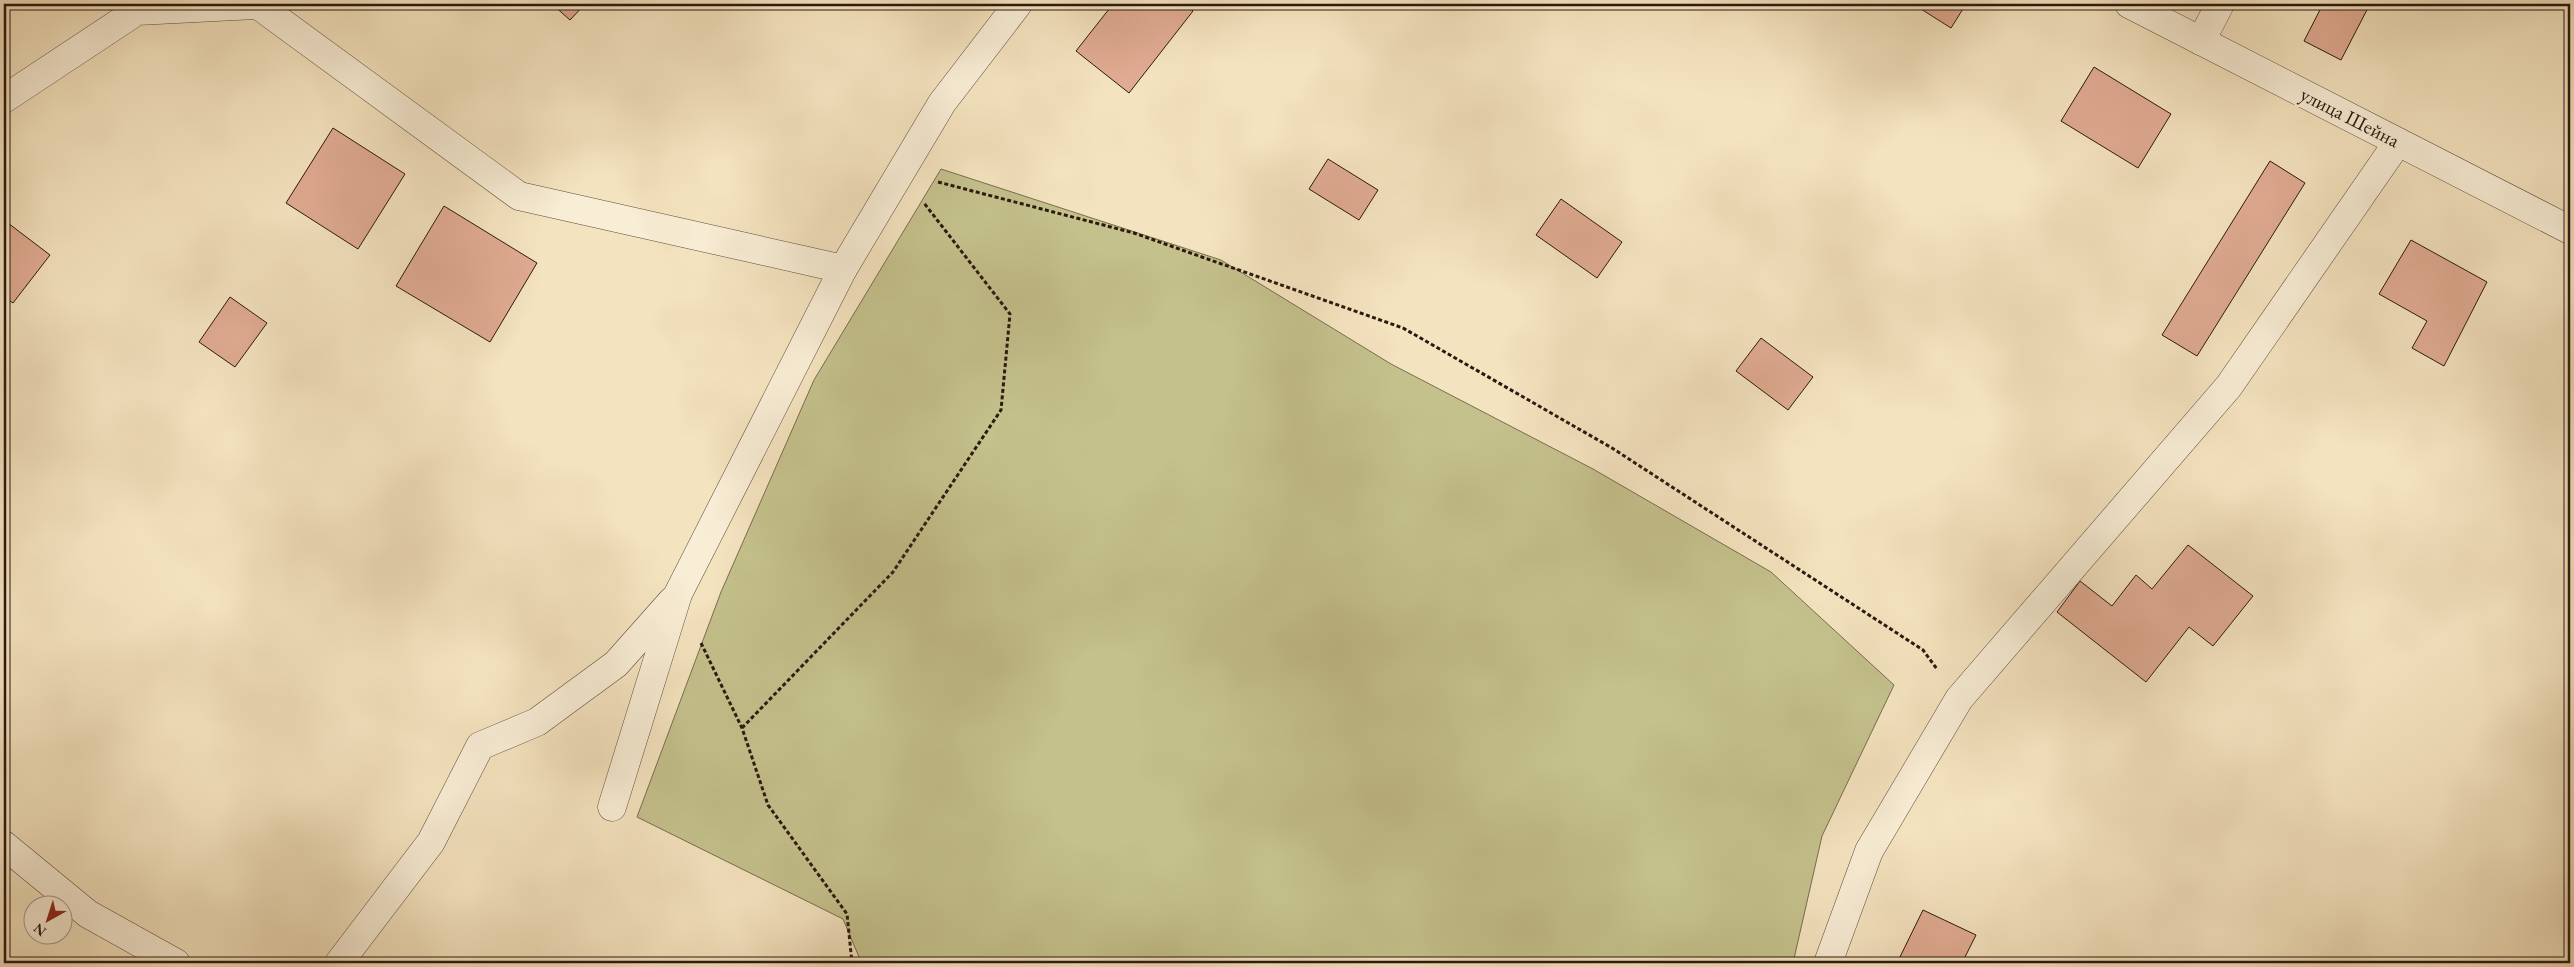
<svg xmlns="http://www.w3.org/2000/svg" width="2574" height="967" viewBox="0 0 2574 967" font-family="'EB Garamond',serif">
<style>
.green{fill:#c4c18c;stroke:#786c4e}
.building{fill:#e0ab92;stroke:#2b180f}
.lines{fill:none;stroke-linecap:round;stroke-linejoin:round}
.minor-casing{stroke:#5d4b3b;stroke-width:29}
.path{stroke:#2b180f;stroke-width:3;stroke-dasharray:4 2.5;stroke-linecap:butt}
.minor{stroke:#f8edd5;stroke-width:28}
.labels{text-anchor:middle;stroke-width:5;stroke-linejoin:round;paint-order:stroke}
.street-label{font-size:20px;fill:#2b180f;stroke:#f8edd5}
</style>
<rect width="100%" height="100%" fill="#f4e3bf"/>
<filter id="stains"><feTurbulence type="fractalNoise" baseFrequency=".004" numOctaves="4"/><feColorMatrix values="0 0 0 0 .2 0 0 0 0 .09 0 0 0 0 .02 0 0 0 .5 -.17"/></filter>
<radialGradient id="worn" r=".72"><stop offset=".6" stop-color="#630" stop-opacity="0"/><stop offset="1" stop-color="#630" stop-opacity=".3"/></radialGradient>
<!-- green -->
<path class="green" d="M 941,169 L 1221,260 L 1391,364 L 1593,469 L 1771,572 L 1894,685 L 1822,836 L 1793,963 L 857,963 L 859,957 L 843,919 L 637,817 L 721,592 L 814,380 Z"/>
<!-- building -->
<g class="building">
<path d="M 552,4 L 585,4 L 570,20 Z"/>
<path d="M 1113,4 L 1184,4 L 1193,11 L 1129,93 L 1076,51 Z"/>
<path d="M 1913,4 L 1966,4 L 1951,28 Z"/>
<path d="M 2323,4 L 2370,4 L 2341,60 L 2304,41 Z"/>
<path d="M 2094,67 L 2171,114 L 2138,168 L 2061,121 Z"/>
<path d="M 333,128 L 405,174 L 358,249 L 286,203 Z"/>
<path d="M 1328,159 L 1378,190 L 1359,220 L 1309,189 Z"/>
<path d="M 2270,161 L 2305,183 L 2197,356 L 2162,335 Z"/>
<path d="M 1561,199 L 1622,242 L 1597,278 L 1536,235 Z"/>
<path d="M 444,206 L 537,263 L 490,342 L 396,286 Z"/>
<path d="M 4,220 L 50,255 L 13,303 L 4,297 Z"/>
<path d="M 2411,240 L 2487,282 L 2444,366 L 2412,348 L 2427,321 L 2379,294 Z"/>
<path d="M 230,297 L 267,323 L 235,367 L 199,342 Z"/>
<path d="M 1761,338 L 1813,377 L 1788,410 L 1736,371 Z"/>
<path d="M 2188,545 L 2253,596 L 2213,646 L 2189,627 L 2146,682 L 2057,612 L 2080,581 L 2112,606 L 2136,575 L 2152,589 Z"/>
<path d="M 1923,910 L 1976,935 L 1962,963 L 1897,963 Z"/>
</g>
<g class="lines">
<!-- minor casing -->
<g class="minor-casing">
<g id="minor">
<path d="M 2129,4 L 2570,230"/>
<path d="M 2201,41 L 2220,4"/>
<path d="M 4,99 L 137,11 L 258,5 L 519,196 L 843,269"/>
<path d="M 612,807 L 678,594 L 843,269 L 942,103 L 1018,4"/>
<path d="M 4,845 L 88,914 L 176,963"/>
<path d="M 339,963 L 431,842 L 480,746 L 537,722 L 616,664 L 672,601"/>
<path d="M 1828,963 L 1869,851 L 1959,699 L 2229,386 L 2398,142"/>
</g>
</g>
<!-- path -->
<g class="path">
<path d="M 938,182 L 1134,233 L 1403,328 L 1612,448 L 1923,650 L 1937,669"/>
<path d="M 701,643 L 742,728 L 768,805 L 847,914 L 852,963"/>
<path d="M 742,728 L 893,572 L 1001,410 L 1010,314 L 924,203"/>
</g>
<!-- minor -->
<use href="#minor" class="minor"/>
</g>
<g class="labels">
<!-- street labels -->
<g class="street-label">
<text transform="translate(2350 117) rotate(27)" y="7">улица Шейна</text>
</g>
</g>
<!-- margin -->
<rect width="2574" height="967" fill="none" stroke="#f4e3bf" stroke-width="20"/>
<rect x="5" y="5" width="2564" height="957" fill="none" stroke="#2b180f" stroke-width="2.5"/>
<rect x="10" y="10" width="2554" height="947" fill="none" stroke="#2b180f"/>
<!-- north arrow -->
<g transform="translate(48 920) rotate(219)"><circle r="24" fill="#f8edd5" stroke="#a69886"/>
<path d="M0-4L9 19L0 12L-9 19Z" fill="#8f2418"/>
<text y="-8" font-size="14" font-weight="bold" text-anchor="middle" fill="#2b180f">N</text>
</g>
<rect width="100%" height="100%" filter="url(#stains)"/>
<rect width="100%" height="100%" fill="url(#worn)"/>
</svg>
